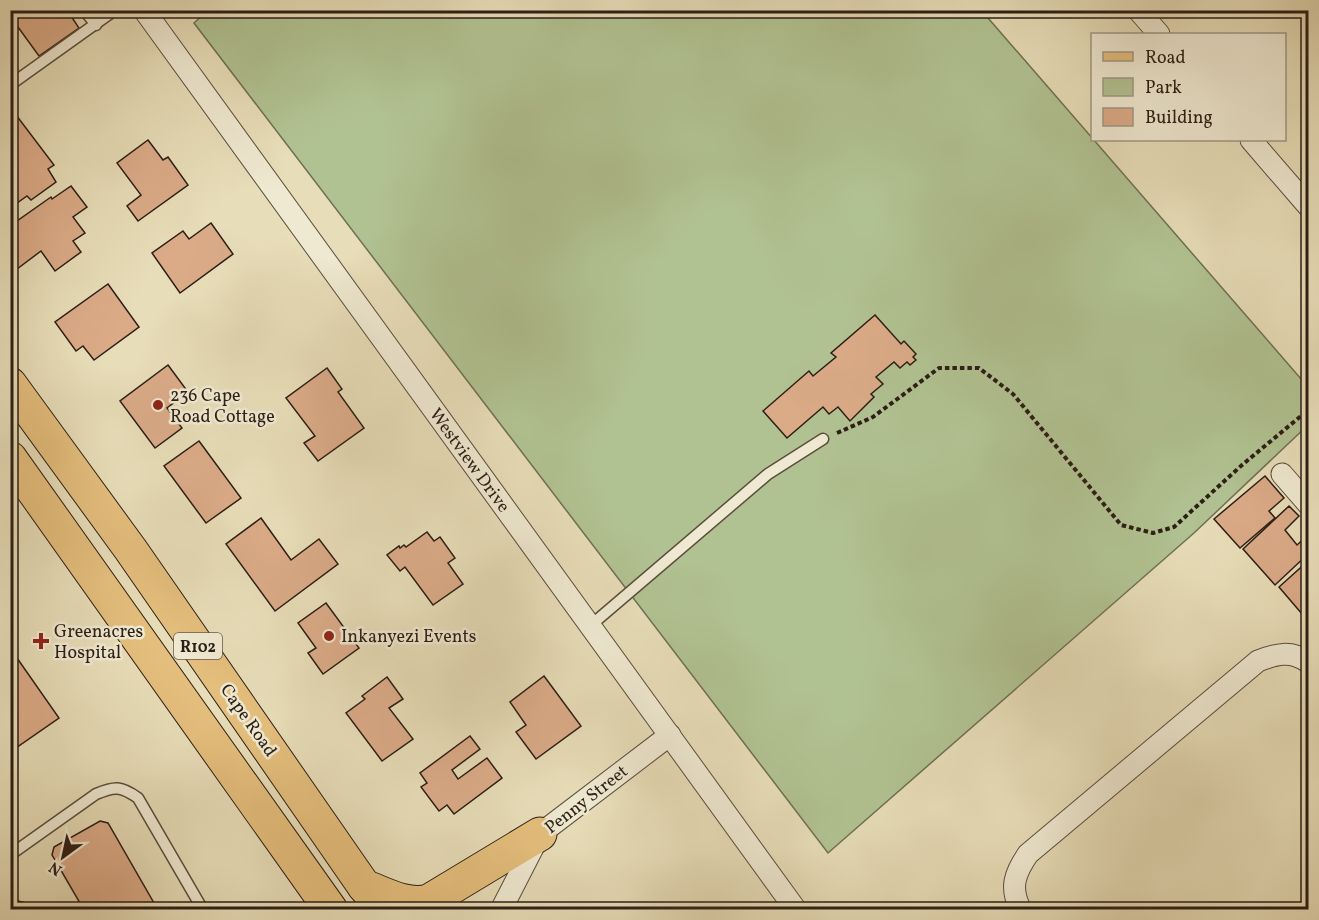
<svg xmlns="http://www.w3.org/2000/svg" width="1319" height="920" viewBox="0 0 1319 920" font-family="Vollkorn,serif">
<style>
.green{fill:#b1c292;stroke:#6e7054;stroke-width:1.5}
.building{fill:#dbab88;stroke:#2c1e15;stroke-width:1.5}
.lines{fill:none;stroke-linecap:round;stroke-linejoin:round}
.lane-casing{stroke:#5b4e3e;stroke-width:13}
.street-casing{stroke:#5b4e3e;stroke-width:23}
.primary-casing{stroke:#2c1e15;stroke-width:35}
.path{stroke:#2c1e15;stroke-width:4;stroke-dasharray:4.5 3;stroke-linecap:butt}
.lane{stroke:#efe9d1;stroke-width:10}
.street{stroke:#efe9d1;stroke-width:21}
.primary{stroke:#e4be7c;stroke-width:33}
.poi-dot{fill:#8f2418;stroke:#efe9d1;stroke-width:2}
.labels{text-anchor:middle;stroke-width:5;stroke-linejoin:round;paint-order:stroke}
.shield{fill:#efe9d1;stroke:#665b4d;stroke-width:1.5}
.shield-label{font-size:16px;font-weight:bold;fill:#2c1e15}
.poi-label{font-size:18px;fill:#2c1e15;stroke:#efe9d1;text-anchor:start}
.street-label{font-size:18px;fill:#2c1e15;stroke:#efe9d1}
</style>
<rect width="100%" height="100%" fill="#e7ddb8"/>
<filter id="stains"><feTurbulence type="fractalNoise" baseFrequency=".00333" numOctaves="4"/><feColorMatrix values="0 0 0 0 .2 0 0 0 0 .09 0 0 0 0 .02 0 0 0 .5 -.17"/></filter>
<radialGradient id="worn" r=".72"><stop offset=".6" stop-color="#630" stop-opacity="0"/><stop offset="1" stop-color="#630" stop-opacity=".3"/></radialGradient>
<!-- green -->
<path class="green" d="M 208,10 L 982,11 L 1308,387 L 1308,425 L 1194,533 L 828,853 L 194,23 Z"/>
<!-- building -->
<g class="building">
<path d="M 12,10 L 67,10 L 79,28 L 39,56 L 10,16 Z"/>
<path d="M 10,107 L 54,165 L 48,169 L 56,182 L 31,200 L 27,196 L 10,208 Z"/>
<path d="M 148,140 L 163,160 L 168,157 L 188,185 L 138,221 L 127,206 L 141,195 L 117,163 Z"/>
<path d="M 71,186 L 87,207 L 73,217 L 85,233 L 73,241 L 81,252 L 55,271 L 41,251 L 17,269 L 10,261 L 10,226 L 51,197 L 52,199 Z"/>
<path d="M 211,223 L 233,254 L 180,293 L 152,253 L 183,231 L 189,239 Z"/>
<path d="M 108,284 L 139,327 L 94,360 L 83,346 L 76,351 L 55,322 Z"/>
<path d="M 875,315 L 901,344 L 904,341 L 916,354 L 913,357 L 916,360 L 910,365 L 907,362 L 900,368 L 894,362 L 876,377 L 883,384 L 871,394 L 874,397 L 850,421 L 838,407 L 829,414 L 823,407 L 787,438 L 763,411 L 809,371 L 813,376 L 836,357 L 831,353 Z"/>
<path d="M 168,365 L 188,392 L 167,408 L 182,428 L 155,448 L 120,401 Z"/>
<path d="M 327,368 L 342,389 L 338,392 L 364,428 L 318,461 L 304,443 L 315,436 L 286,398 Z"/>
<path d="M 199,441 L 241,498 L 206,523 L 164,466 Z"/>
<path d="M 1265,476 L 1284,498 L 1269,511 L 1275,518 L 1240,548 L 1214,519 Z"/>
<path d="M 1289,506 L 1299,516 L 1285,530 L 1297,545 L 1308,535 L 1308,554 L 1275,585 L 1243,549 Z"/>
<path d="M 261,518 L 291,560 L 319,539 L 338,564 L 275,611 L 226,544 Z"/>
<path d="M 427,532 L 434,541 L 440,537 L 455,558 L 448,563 L 463,584 L 433,605 L 405,567 L 400,571 L 387,555 L 399,546 L 400,548 L 404,545 L 406,547 Z"/>
<path d="M 1308,561 L 1308,621 L 1279,587 Z"/>
<path d="M 326,603 L 359,648 L 323,674 L 308,653 L 316,648 L 298,623 Z"/>
<path d="M 10,648 L 59,718 L 10,752 Z"/>
<path d="M 544,676 L 581,726 L 536,759 L 516,732 L 526,725 L 510,702 Z"/>
<path d="M 387,677 L 403,699 L 389,708 L 413,739 L 382,761 L 346,713 L 365,699 L 362,696 Z"/>
<path d="M 470,736 L 480,749 L 452,770 L 458,779 L 487,758 L 502,778 L 454,814 L 447,805 L 439,811 L 421,787 L 427,783 L 420,773 Z"/>
<path d="M 100,821 L 108,823 L 158,910 L 84,910 L 52,855 L 54,847 Z"/>
<path d="M 10,899 L 38,906 L 40,910 L 10,910 Z"/>
</g>
<g class="lines">
<!-- lane casing -->
<g class="lane-casing">
<g id="lane">
<path d="M 84,10 L 96,25"/>
<path d="M 10,85 L 115,10"/>
<path d="M 590,626 L 768,474 L 823,439"/>
<path d="M 10,855 L 96,794 C 115,786 121,786 138,798 L 203,910"/>
</g>
</g>
<!-- street casing -->
<g class="street-casing">
<g id="street">
<path d="M 144,10 L 796,910"/>
<path d="M 1138,10 L 1159,34"/>
<path d="M 1251,140 L 1308,206"/>
<path d="M 1282,474 L 1308,504"/>
<path d="M 501,910 L 540,834 L 670,735"/>
<path d="M 1021,910 C 1009,888 1015,873 1028,854 L 1258,661 C 1276,654 1291,650 1308,662"/>
</g>
</g>
<!-- primary casing -->
<g class="primary-casing">
<g id="primary">
<path d="M 10,384 L 131,550 L 364,886 L 384,910"/>
<path d="M 10,458 L 331,910"/>
<path d="M 364,886 C 385,894 407,907 429,901 L 540,834"/>
</g>
</g>
<!-- path -->
<path class="path" d="M 837,433 L 873,417 L 939,368 L 979,368 L 1013,394 L 1121,525 L 1153,533 L 1174,527 L 1242,465 L 1307,411"/>
<!-- lane -->
<use href="#lane" class="lane"/>
<!-- street -->
<use href="#street" class="street"/>
<!-- primary -->
<use href="#primary" class="primary"/>
</g>
<!-- markers -->
<g class="poi-dot">
<circle cx="158" cy="405" r="6"/>
<circle cx="329" cy="636" r="6"/>
<path d="M38 632h6v6h6v6h-6v6h-6v-6h-6v-6h6z"/>
</g>
<g class="labels">
<!-- shield labels -->
<rect class="shield" x="174" y="633" width="48" height="26" rx="4.5"/>
<g class="shield-label">
<text x="198" y="652">R102</text>
</g>
<!-- poi labels -->
<g class="poi-label">
<text x="170" y="401">236 Cape<tspan x="170" dy="21">Road Cottage</tspan></text>
<text x="54" y="637">Greenacres<tspan x="54" dy="21">Hospital</tspan></text>
<text x="341" y="642">Inkanyezi Events</text>
</g>
<!-- street labels -->
<g class="street-label">
<text transform="translate(470 460) rotate(54)" y="6">Westview Drive</text>
<text transform="translate(249 720) rotate(55)" y="6">Cape Road</text>
<text transform="translate(586 799) rotate(-38)" y="6">Penny Street</text>
</g>
</g>
<!-- margin -->
<rect width="1319" height="920" fill="none" stroke="#e7ddb8" stroke-width="36"/>
<rect x="12" y="12" width="1295" height="896" fill="none" stroke="#2c1e15" stroke-width="3"/>
<rect x="18" y="18" width="1283" height="884" fill="none" stroke="#2c1e15" stroke-width="1.5"/>
<!-- legend -->
<rect x="1091" y="33" width="195" height="108" fill="#efe9d1" stroke="#a19886" stroke-width="1.5"/>
<rect x="1103" y="52" width="30" height="9" fill="#e4be7c" stroke="#a19886" stroke-width="1.5"/>
<text x="1145" y="63" font-size="18" fill="#2c1e15">Road</text>
<rect x="1103" y="78" width="30" height="18" fill="#b1c292" stroke="#a19886" stroke-width="1.5"/>
<text x="1145" y="93" font-size="18" fill="#2c1e15">Park</text>
<rect x="1103" y="108" width="30" height="18" fill="#dbab88" stroke="#a19886" stroke-width="1.5"/>
<text x="1145" y="123" font-size="18" fill="#2c1e15">Building</text>
<!-- north arrow -->
<g transform="translate(63 857) rotate(213)" stroke="#efe9d1" stroke-width="4.5" paint-order="stroke">
<path d="M0-4.5L10 22L0 15L-10 22Z" fill="#2c1e15"/>
<text y="-9" font-size="16" font-weight="bold" text-anchor="middle" fill="#2c1e15">N</text>
</g>
<rect width="100%" height="100%" filter="url(#stains)"/>
<rect width="100%" height="100%" fill="url(#worn)"/>
</svg>
